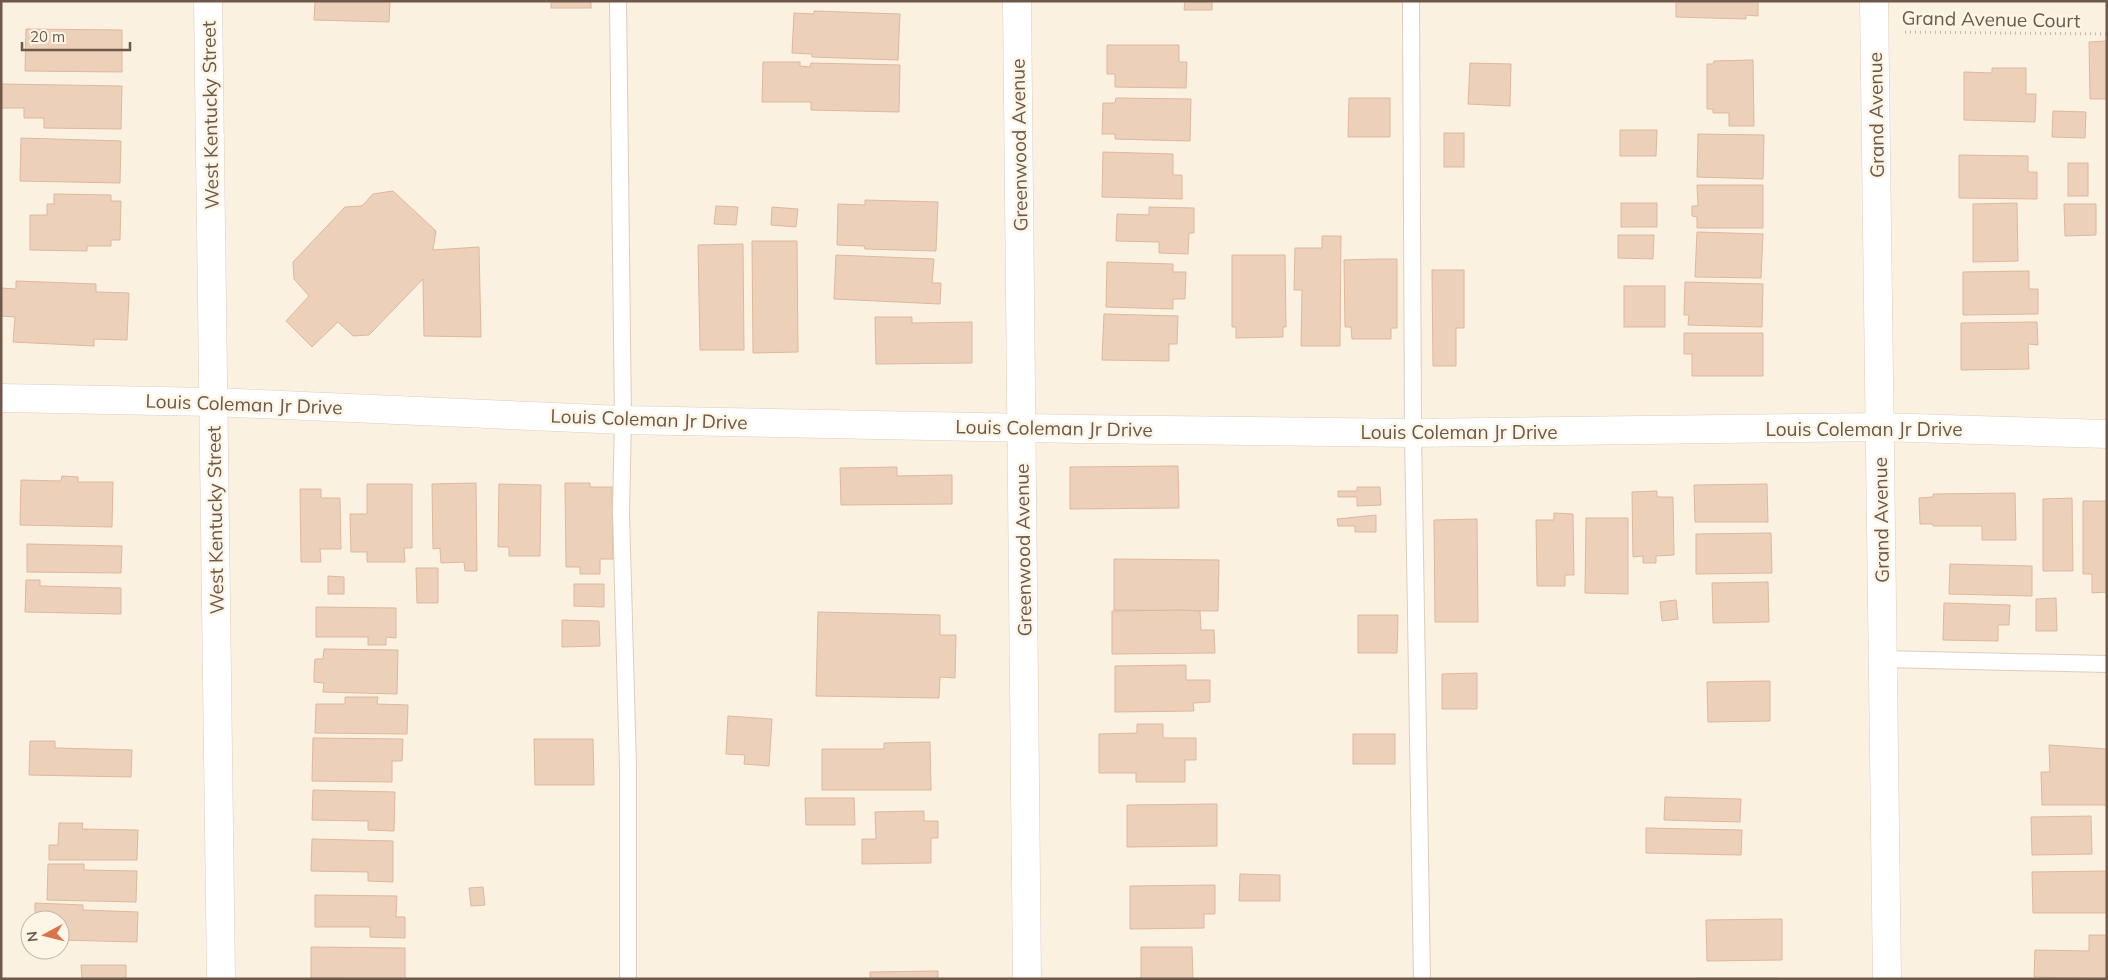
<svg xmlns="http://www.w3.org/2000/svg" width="2108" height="980" viewBox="0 0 2108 980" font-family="Mulish,sans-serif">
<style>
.building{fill:#edd0ba;stroke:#deb89c}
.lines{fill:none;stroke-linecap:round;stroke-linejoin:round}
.lane-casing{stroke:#ddcdbd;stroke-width:18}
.street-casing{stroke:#ddcdbd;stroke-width:29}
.path{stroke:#d1b49e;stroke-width:3;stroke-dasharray:1 4;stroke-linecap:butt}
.lane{stroke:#fff;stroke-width:16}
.street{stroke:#fff;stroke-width:28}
.labels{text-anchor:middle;stroke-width:5;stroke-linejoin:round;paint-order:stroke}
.street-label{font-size:19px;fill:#6e584a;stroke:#fdf5e6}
</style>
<rect width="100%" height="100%" fill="#faf1e0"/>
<!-- building -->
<g class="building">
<path d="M 315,1 L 390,1 L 389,22 L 314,20 Z"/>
<rect x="551" y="1" width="40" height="7"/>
<path d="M 1185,1 L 1212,1 L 1212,10 L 1184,10 Z"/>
<path d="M 1676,1 L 1758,1 L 1758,16 L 1746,15 L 1746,19 L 1676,17 Z"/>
<path d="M 814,11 L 900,14 L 898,60 L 812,57 L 812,54 L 792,53 L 794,13 L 814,14 Z"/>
<path d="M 26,29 L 122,30 L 122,72 L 25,71 Z"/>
<path d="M 2107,41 L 2107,99 L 2090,99 L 2089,42 Z"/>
<path d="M 1107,45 L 1179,45 L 1179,62 L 1187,62 L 1186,88 L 1115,87 L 1115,74 L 1107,74 Z"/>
<path d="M 1753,60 L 1754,126 L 1729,126 L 1729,113 L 1713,113 L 1713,109 L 1707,109 L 1707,64 L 1713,64 L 1714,61 Z"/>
<path d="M 763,62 L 800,62 L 800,66 L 810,67 L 811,63 L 900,65 L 899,112 L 811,110 L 811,102 L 762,102 Z"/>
<path d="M 1470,63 L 1511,64 L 1510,106 L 1468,104 Z"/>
<path d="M 1992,68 L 2026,68 L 2026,94 L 2036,94 L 2035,122 L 1964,120 L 1964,72 L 1992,73 Z"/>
<path d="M 1,84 L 122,86 L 121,129 L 44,128 L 44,118 L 24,118 L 24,108 L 1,108 Z"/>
<path d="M 1116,98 L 1191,99 L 1190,141 L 1115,139 L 1115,134 L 1102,134 L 1103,103 L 1115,103 Z"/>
<path d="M 1349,98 L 1390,98 L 1390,137 L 1348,137 Z"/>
<path d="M 2053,111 L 2086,112 L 2085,138 L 2052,137 Z"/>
<path d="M 1620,130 L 1657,130 L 1656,156 L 1620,156 Z"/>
<rect x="1444" y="133" width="20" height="34"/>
<path d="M 1698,134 L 1764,135 L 1763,179 L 1697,177 Z"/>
<path d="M 21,138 L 121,141 L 120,183 L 20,181 Z"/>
<path d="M 1103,152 L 1173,154 L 1173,175 L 1182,175 L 1182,199 L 1102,197 Z"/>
<path d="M 1959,155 L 2028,156 L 2028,172 L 2037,172 L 2037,199 L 1959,198 Z"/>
<rect x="2068" y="163" width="20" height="33"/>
<path d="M 1697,185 L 1763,185 L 1763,228 L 1697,228 L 1697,217 L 1692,216 L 1692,206 L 1698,206 Z"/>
<path d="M 393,191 L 436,231 L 433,250 L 479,247 L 481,337 L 424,336 L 423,279 L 369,335 L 353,336 L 338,322 L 312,347 L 286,321 L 309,296 L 294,279 L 293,262 L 345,207 L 362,206 L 373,194 Z"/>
<path d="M 54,194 L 111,195 L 111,201 L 121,201 L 120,240 L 111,240 L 111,246 L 87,246 L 87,251 L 30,250 L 30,215 L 47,215 L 47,204 L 54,204 Z"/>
<path d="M 865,200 L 938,202 L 936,251 L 865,249 L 864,246 L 837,245 L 838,204 L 865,205 Z"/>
<rect x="1621" y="203" width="36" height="24"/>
<path d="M 2017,203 L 2018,261 L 1973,262 L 1973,204 Z"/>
<path d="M 2064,204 L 2096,204 L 2096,235 L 2065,236 Z"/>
<path d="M 716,206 L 738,207 L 736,225 L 714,224 Z"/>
<path d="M 772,207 L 798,209 L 796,227 L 771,225 Z"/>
<path d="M 1149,207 L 1194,208 L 1194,233 L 1189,233 L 1188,254 L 1159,253 L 1159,242 L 1116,241 L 1117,214 L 1149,215 Z"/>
<path d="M 1697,232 L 1763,234 L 1761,278 L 1695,277 Z"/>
<path d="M 1618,235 L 1654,235 L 1653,259 L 1618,258 Z"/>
<path d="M 1322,236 L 1341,236 L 1340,346 L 1301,346 L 1302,290 L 1294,290 L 1295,248 L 1322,248 Z"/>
<path d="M 752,241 L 797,241 L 798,352 L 753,353 Z"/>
<path d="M 743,244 L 744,350 L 700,350 L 698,245 Z"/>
<path d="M 836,255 L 934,259 L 932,283 L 941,283 L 940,304 L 834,299 Z"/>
<path d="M 1232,255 L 1285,255 L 1286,327 L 1283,327 L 1283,337 L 1236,338 L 1236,327 L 1232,327 Z"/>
<path d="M 1377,259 L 1397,259 L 1397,328 L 1391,328 L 1391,339 L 1352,339 L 1351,327 L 1345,327 L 1344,260 Z"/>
<path d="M 1107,262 L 1173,264 L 1173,272 L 1186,272 L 1185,299 L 1173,299 L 1173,309 L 1106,307 Z"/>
<path d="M 1432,270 L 1464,270 L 1464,328 L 1456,328 L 1456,366 L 1433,366 Z"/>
<path d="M 2029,271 L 2029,289 L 2038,289 L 2038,314 L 1963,315 L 1963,272 Z"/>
<path d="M 16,281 L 96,284 L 96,292 L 129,293 L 127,340 L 94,339 L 94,346 L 13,342 L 15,317 L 1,316 L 1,288 L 16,289 Z"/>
<path d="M 1685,282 L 1763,284 L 1762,327 L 1688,325 L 1689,315 L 1684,315 Z"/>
<rect x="1624" y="286" width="41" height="41"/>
<path d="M 1104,314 L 1178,316 L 1177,344 L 1169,344 L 1169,361 L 1102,360 Z"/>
<path d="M 875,317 L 912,317 L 912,323 L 972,322 L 972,363 L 876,364 Z"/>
<path d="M 2037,322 L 2038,345 L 2028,344 L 2029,369 L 1961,370 L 1961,323 Z"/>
<path d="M 1684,333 L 1763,333 L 1763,376 L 1692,376 L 1692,354 L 1684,354 Z"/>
<path d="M 1178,466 L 1179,508 L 1070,509 L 1070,467 Z"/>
<path d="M 897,467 L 897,476 L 952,475 L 952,504 L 841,505 L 840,468 Z"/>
<path d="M 62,476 L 78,477 L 78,482 L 113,482 L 112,527 L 20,525 L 21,480 L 61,481 Z"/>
<path d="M 476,483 L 477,571 L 465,571 L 464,562 L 441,563 L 440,548 L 433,549 L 432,484 Z"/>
<path d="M 565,483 L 590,483 L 590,487 L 612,487 L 613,559 L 600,559 L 600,574 L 580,574 L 580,567 L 566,567 Z"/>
<path d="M 367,484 L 412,484 L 412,548 L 404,548 L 405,562 L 367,562 L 367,552 L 351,552 L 350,514 L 367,514 Z"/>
<path d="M 499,484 L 541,485 L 540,556 L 509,556 L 509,547 L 498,547 Z"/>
<path d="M 1767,484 L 1768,522 L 1695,522 L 1694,485 Z"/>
<path d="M 1357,487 L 1380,487 L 1381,505 L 1357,506 L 1357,497 L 1338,497 L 1338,491 L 1357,491 Z"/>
<path d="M 300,489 L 321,489 L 321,498 L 340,498 L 341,549 L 320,549 L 321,562 L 301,562 Z"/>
<path d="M 1657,491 L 1657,497 L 1673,497 L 1674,555 L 1656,556 L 1656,563 L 1643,563 L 1643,556 L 1633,557 L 1632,492 Z"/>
<path d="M 2015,493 L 2016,540 L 1982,540 L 1982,526 L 1933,526 L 1933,524 L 1920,524 L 1919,498 L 1933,497 L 1933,494 Z"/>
<path d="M 2072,498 L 2073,571 L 2043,571 L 2043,499 Z"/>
<path d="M 2083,501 L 2107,501 L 2107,592 L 2092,593 L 2092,574 L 2083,574 Z"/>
<path d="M 1554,513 L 1573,514 L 1574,575 L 1565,575 L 1565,586 L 1537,586 L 1536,520 L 1554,520 Z"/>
<path d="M 1376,515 L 1376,532 L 1355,532 L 1355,526 L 1338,526 L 1337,519 Z"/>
<path d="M 1586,518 L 1628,518 L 1628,594 L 1585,593 Z"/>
<path d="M 1477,519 L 1478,622 L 1435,622 L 1434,520 Z"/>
<path d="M 1771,533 L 1772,573 L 1696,574 L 1696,534 Z"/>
<path d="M 27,544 L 122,546 L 121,573 L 27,572 Z"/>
<path d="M 1114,559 L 1219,560 L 1218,611 L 1114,610 Z"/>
<path d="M 1950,564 L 2032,566 L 2032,596 L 1949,594 Z"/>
<path d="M 416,568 L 438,568 L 438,603 L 417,603 Z"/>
<path d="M 328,576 L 344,577 L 344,594 L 328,594 Z"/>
<path d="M 26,580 L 40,580 L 40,586 L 121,588 L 121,614 L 25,612 Z"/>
<path d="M 1768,582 L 1769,622 L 1713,623 L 1712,583 Z"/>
<path d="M 574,584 L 604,584 L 604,607 L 574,606 Z"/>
<path d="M 2056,598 L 2057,631 L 2036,631 L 2036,599 Z"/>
<path d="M 1676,600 L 1678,619 L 1662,621 L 1660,602 Z"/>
<path d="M 1944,603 L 2010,605 L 2009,625 L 1998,625 L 1998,641 L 1943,640 Z"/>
<path d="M 316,607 L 396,608 L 396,638 L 386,637 L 386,645 L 368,645 L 368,637 L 316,637 Z"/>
<path d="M 1183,610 L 1200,611 L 1201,630 L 1214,630 L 1215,653 L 1112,654 L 1112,611 Z"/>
<path d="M 818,612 L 940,615 L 940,635 L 956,635 L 955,678 L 940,677 L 939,698 L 816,696 Z"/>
<path d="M 1358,615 L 1398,615 L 1397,653 L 1358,653 Z"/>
<path d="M 562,620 L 599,621 L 600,646 L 562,647 Z"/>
<path d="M 324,649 L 398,650 L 397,694 L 323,692 L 324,683 L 314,682 L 314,673 L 315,659 L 323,659 Z"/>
<path d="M 1186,665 L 1186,680 L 1210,680 L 1210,702 L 1193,703 L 1194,711 L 1115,712 L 1115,666 Z"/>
<path d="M 1477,673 L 1477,709 L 1442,709 L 1442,674 Z"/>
<path d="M 1770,681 L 1770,721 L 1708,722 L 1707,682 Z"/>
<path d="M 345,697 L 378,697 L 377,704 L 408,705 L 407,734 L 315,733 L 316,704 L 345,704 Z"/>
<path d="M 728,716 L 772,719 L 769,766 L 744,764 L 745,755 L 726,754 Z"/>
<path d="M 1137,724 L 1163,724 L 1163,738 L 1196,738 L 1196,760 L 1185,760 L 1185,782 L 1136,782 L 1136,773 L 1099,773 L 1099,734 L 1137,733 Z"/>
<rect x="1353" y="734" width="42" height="30"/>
<path d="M 313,738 L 403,739 L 402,761 L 392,761 L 392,782 L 312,781 Z"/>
<path d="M 534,739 L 593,739 L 594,785 L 535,785 Z"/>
<path d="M 30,741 L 55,741 L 55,748 L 132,750 L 131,777 L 29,775 Z"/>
<path d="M 930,742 L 931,790 L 822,790 L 822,749 L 884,749 L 884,743 Z"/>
<path d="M 2049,745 L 2107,749 L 2107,805 L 2042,805 L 2041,772 L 2050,772 Z"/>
<path d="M 313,790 L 395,792 L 394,831 L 368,830 L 368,821 L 312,820 Z"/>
<path d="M 1665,797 L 1741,799 L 1740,822 L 1664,820 Z"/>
<path d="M 805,798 L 854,798 L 855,825 L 806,825 Z"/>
<path d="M 1217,804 L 1217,846 L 1127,847 L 1127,805 Z"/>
<path d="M 924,811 L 924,821 L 938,821 L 938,838 L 931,838 L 931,863 L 862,864 L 862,839 L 876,839 L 875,812 Z"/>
<path d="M 2091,816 L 2092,854 L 2032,855 L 2031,817 Z"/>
<path d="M 59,823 L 83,823 L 82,829 L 138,830 L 137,860 L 49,860 L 49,845 L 58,845 Z"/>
<path d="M 1646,828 L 1742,830 L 1741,855 L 1646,853 Z"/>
<path d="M 312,839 L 393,841 L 393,882 L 368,881 L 368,872 L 311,871 Z"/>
<path d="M 48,864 L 84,864 L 84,870 L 137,871 L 136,902 L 47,900 Z"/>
<path d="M 2107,871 L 2107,913 L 2033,913 L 2032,872 Z"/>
<path d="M 1240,874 L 1280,875 L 1280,901 L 1239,901 Z"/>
<path d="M 1215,885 L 1215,914 L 1204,914 L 1204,928 L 1130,929 L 1130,886 Z"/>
<path d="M 483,887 L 485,905 L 471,906 L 469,888 Z"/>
<path d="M 315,895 L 397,896 L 396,917 L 405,917 L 405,938 L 370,937 L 370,927 L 315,927 Z"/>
<path d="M 35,903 L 83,905 L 83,910 L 138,912 L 137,942 L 60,940 L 60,920 L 35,920 Z"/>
<path d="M 1782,919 L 1782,960 L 1707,961 L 1706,920 Z"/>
<path d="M 2089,935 L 2107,935 L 2107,979 L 2034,977 L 2035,950 L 2089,951 Z"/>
<path d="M 311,947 L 405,948 L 405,979 L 311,978 Z"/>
<path d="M 1141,947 L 1192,947 L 1193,979 L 1129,979 L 1141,978 Z"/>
<path d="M 81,965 L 126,965 L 126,979 L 82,979 Z"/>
<path d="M 938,971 L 938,979 L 870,979 L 870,972 Z"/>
<rect x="1697" y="978" width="80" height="1"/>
</g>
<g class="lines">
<!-- lane casing -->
<g class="lane-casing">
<g id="lane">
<path d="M 618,1 L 623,420 L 621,512 L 628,767 L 628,979"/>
<path d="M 1411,1 L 1413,433 L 1422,979"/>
<path d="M 1882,659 L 2107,664"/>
</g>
</g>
<!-- street casing -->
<g class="street-casing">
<g id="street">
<path d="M 208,1 L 221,979"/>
<path d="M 1017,1 L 1027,979"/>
<path d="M 1874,1 L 1887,979"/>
<path d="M 1,398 L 213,402 L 623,420 L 1077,429 L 1413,433 L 1879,427 L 2107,434"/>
</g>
</g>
<!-- path -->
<path class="path" d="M 1905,32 L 2107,34"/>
<!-- lane -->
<use href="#lane" class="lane"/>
<!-- street -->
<use href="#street" class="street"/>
</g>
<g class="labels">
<!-- street labels -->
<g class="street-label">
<text transform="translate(1991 19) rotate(1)" y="7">Grand Avenue Court</text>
<text transform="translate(210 115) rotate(-91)" y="7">West Kentucky Street</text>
<text transform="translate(1876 115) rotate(-91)" y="7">Grand Avenue</text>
<text transform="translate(1019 145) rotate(-91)" y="7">Greenwood Avenue</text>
<text transform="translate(244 404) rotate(2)" y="7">Louis Coleman Jr Drive</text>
<text transform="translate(649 419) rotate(2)" y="7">Louis Coleman Jr Drive</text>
<text transform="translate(1054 428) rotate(1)" y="7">Louis Coleman Jr Drive</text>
<text x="1864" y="436">Louis Coleman Jr Drive</text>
<text x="1459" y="439">Louis Coleman Jr Drive</text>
<text transform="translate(215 520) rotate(-91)" y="7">West Kentucky Street</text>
<text transform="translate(1881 520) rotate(-91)" y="7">Grand Avenue</text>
<text transform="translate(1023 550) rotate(-91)" y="7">Greenwood Avenue</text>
</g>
</g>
<!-- border -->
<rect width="2108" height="980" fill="none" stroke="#6e584a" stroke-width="5"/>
<!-- north arrow -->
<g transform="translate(45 935) rotate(263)"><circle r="24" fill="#fdf5e6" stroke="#c4b6a8"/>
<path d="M0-4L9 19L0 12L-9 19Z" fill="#db734e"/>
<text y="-8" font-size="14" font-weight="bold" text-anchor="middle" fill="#6e584a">N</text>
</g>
<!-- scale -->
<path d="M22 42v8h108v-8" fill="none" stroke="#6e584a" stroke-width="2.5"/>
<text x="30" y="42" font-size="15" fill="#6e584a" stroke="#fdf5e6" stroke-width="4" paint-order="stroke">20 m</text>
</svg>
